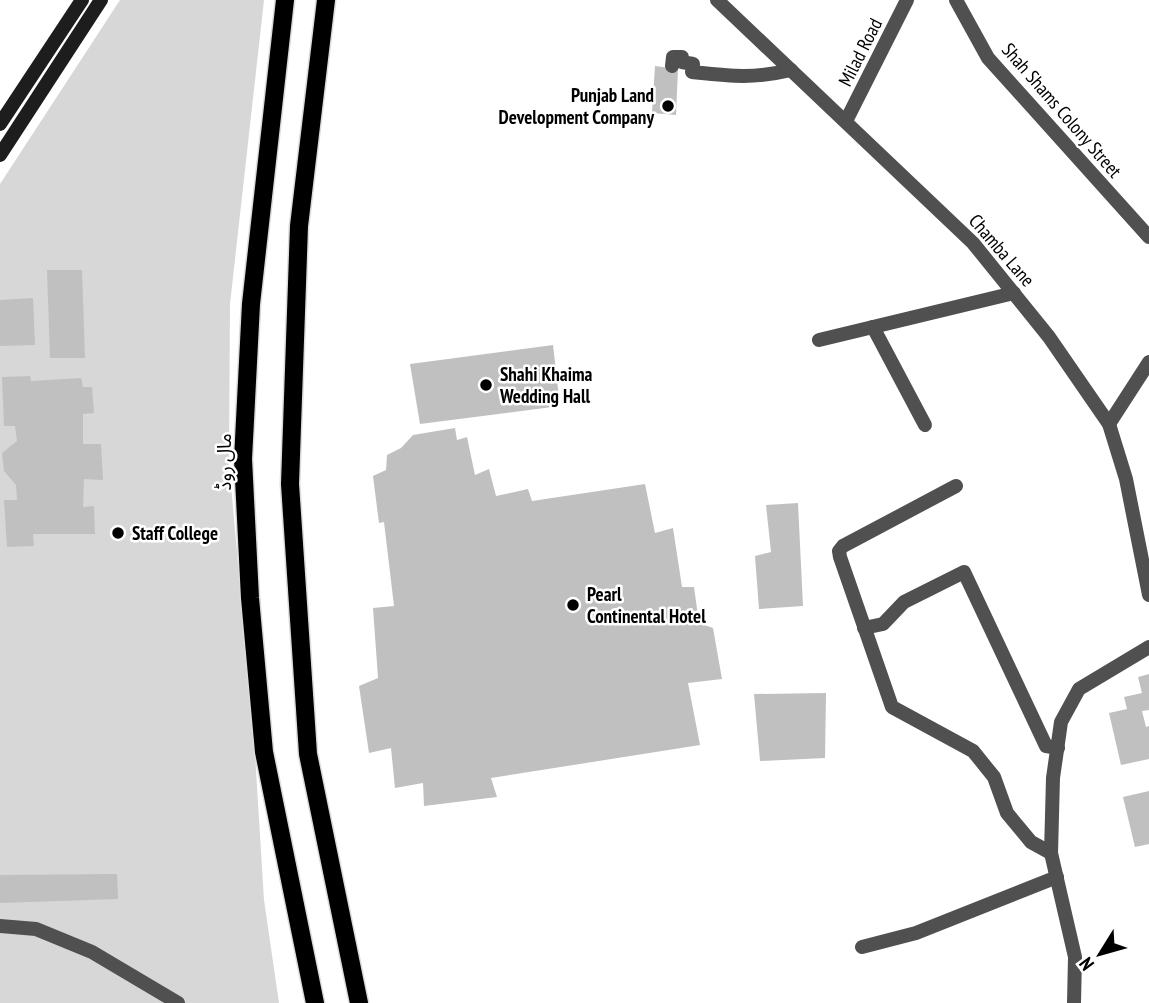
<svg xmlns="http://www.w3.org/2000/svg" width="1149" height="1003" viewBox="0 0 1149 1003" font-family="'PT Sans Narrow','Noto Sans Arabic',sans-serif">
<style>
.green{fill:#d7d7d7}
.building{fill:#c0c0c0}
.lines{fill:none;stroke-linecap:round;stroke-linejoin:round}
.primary-casing{stroke:#dbdbdb;stroke-width:21}
.minor{stroke:#505050;stroke-width:14}
.secondary{stroke:#1d1d1d;stroke-width:14}
.primary{stroke:#000;stroke-width:18}
.poi-dot{fill:#000;stroke:#fff;stroke-width:2.5}
.labels{text-anchor:middle;stroke-width:5;stroke-linejoin:round;paint-order:stroke}
.street-label{font-size:19px;fill:#000;stroke:#fff}
.poi-label{font-size:19px;font-weight:bold;fill:#000;stroke:#fff;text-anchor:start}
</style>
<rect width="100%" height="100%" fill="#fff"/>
<!-- green -->
<path class="green" d="M 120,0 L 264,0 L 230,304 L 229,463 L 255,754 L 264,900 L 279,1003 L 0,1003 L 0,184 Z"/>
<!-- building -->
<g class="building">
<path d="M 655,66 L 678,69 L 676,115 L 652,113 Z"/>
<path d="M 47,270 L 82,270 L 85,358 L 50,358 Z"/>
<path d="M 33,298 L 35,345 L 0,346 L 0,300 Z"/>
<path d="M 553,345 L 560,406 L 420,424 L 410,364 Z"/>
<path d="M 30,376 L 31,381 L 81,378 L 83,387 L 92,387 L 94,413 L 83,414 L 83,444 L 101,444 L 103,480 L 84,479 L 83,507 L 94,506 L 95,534 L 33,534 L 34,546 L 7,547 L 4,500 L 17,500 L 16,485 L 4,471 L 2,453 L 17,441 L 15,426 L 4,426 L 2,377 Z"/>
<path d="M 455,428 L 457,440 L 467,437 L 475,475 L 489,469 L 496,496 L 528,489 L 532,501 L 645,484 L 655,533 L 673,528 L 682,587 L 694,587 L 699,623 L 713,628 L 722,679 L 688,683 L 700,745 L 491,778 L 497,797 L 424,806 L 423,783 L 395,788 L 391,748 L 369,753 L 359,686 L 378,678 L 373,608 L 394,606 L 384,522 L 379,523 L 373,476 L 386,470 L 387,455 L 401,448 L 413,435 Z"/>
<path d="M 798,503 L 803,606 L 759,609 L 755,556 L 771,552 L 766,505 Z"/>
<path d="M 1149,674 L 1149,710 L 1142,711 L 1146,727 L 1149,726 L 1149,759 L 1121,765 L 1109,713 L 1127,709 L 1124,697 L 1142,693 L 1138,677 Z"/>
<path d="M 826,693 L 825,758 L 760,761 L 754,694 Z"/>
<path d="M 1149,791 L 1149,844 L 1135,847 L 1123,797 Z"/>
<path d="M 117,874 L 118,899 L 0,903 L 0,875 Z"/>
</g>
<g class="lines">
<!-- primary casing -->
<g class="primary-casing">
<g id="primary">
<path d="M 285,0 L 251,304 L 243,459 L 250,598 L 264,752 L 315,1003"/>
<path d="M 326,0 L 299,226 L 290,484 L 308,754 L 359,1003"/>
</g>
</g>
<!-- minor -->
<g class="minor">
<path d="M 717,0 L 973,243 L 1049,337 L 1109,424 L 1126,479 L 1149,595"/>
<path d="M 956,0 L 988,58 L 1149,237"/>
<path d="M 672,66 L 673,57 L 682,57 L 682,62 L 693,64 L 692,72 C 730,76 753,79 791,70"/>
<path d="M 846,121 L 907,0"/>
<path d="M 873,327 L 925,425"/>
<path d="M 819,340 L 1014,293"/>
<path d="M 1109,424 L 1149,362"/>
<path d="M 956,486 L 843,546 L 839,551 L 840,557 L 892,707 L 973,751 L 994,777 L 1007,813 L 1031,842 L 1051,853"/>
<path d="M 864,628 L 883,624 L 904,602 L 964,572 L 1046,746 L 1058,748"/>
<path d="M 0,926 L 36,929 L 92,952 L 178,1003"/>
<path d="M 862,947 L 916,933 L 1057,877"/>
<path d="M 1074,1003 L 1075,957 L 1051,853 L 1053,778 L 1061,722 L 1079,689 L 1149,647"/>
</g>
<!-- secondary -->
<g class="secondary">
<path d="M 0,124 L 82,0"/>
<path d="M 0,155 L 101,0"/>
</g>
<!-- primary -->
<use href="#primary" class="primary"/>
</g>
<!-- markers -->
<g class="poi-dot">
<circle cx="668" cy="106" r="7"/>
<circle cx="486" cy="385" r="7"/>
<circle cx="118" cy="533" r="7"/>
<circle cx="573" cy="605" r="7"/>
</g>
<g class="labels">
<!-- street labels -->
<g class="street-label">
<text transform="translate(860 52) rotate(-63)" y="7">Milad Road</text>
<text transform="translate(1062 110) rotate(49)" y="7">Shah Shams Colony Street</text>
<text transform="translate(1002 250) rotate(49)" y="7">Chamba Lane</text>
<text transform="translate(224 462) rotate(-90)" y="7">مال روڈ</text>
</g>
<!-- poi labels -->
<g class="poi-label">
<text x="654" y="102" text-anchor="end">Punjab Land<tspan x="654" dy="22">Development Company</tspan></text>
<text x="500" y="381">Shahi Khaima<tspan x="500" dy="22">Wedding Hall</tspan></text>
<text x="132" y="540">Staff College</text>
<text x="587" y="601">Pearl<tspan x="587" dy="22">Continental Hotel</tspan></text>
</g>
</g>
<!-- north arrow -->
<g transform="translate(1100 954) rotate(233)" stroke="#ffffff" stroke-width="5" paint-order="stroke">
<path d="M0-5L12 26L0 18L-12 26Z" fill="#000000"/>
<text y="-10" font-size="19" font-weight="bold" text-anchor="middle" fill="#000000">N</text>
</g>
</svg>
